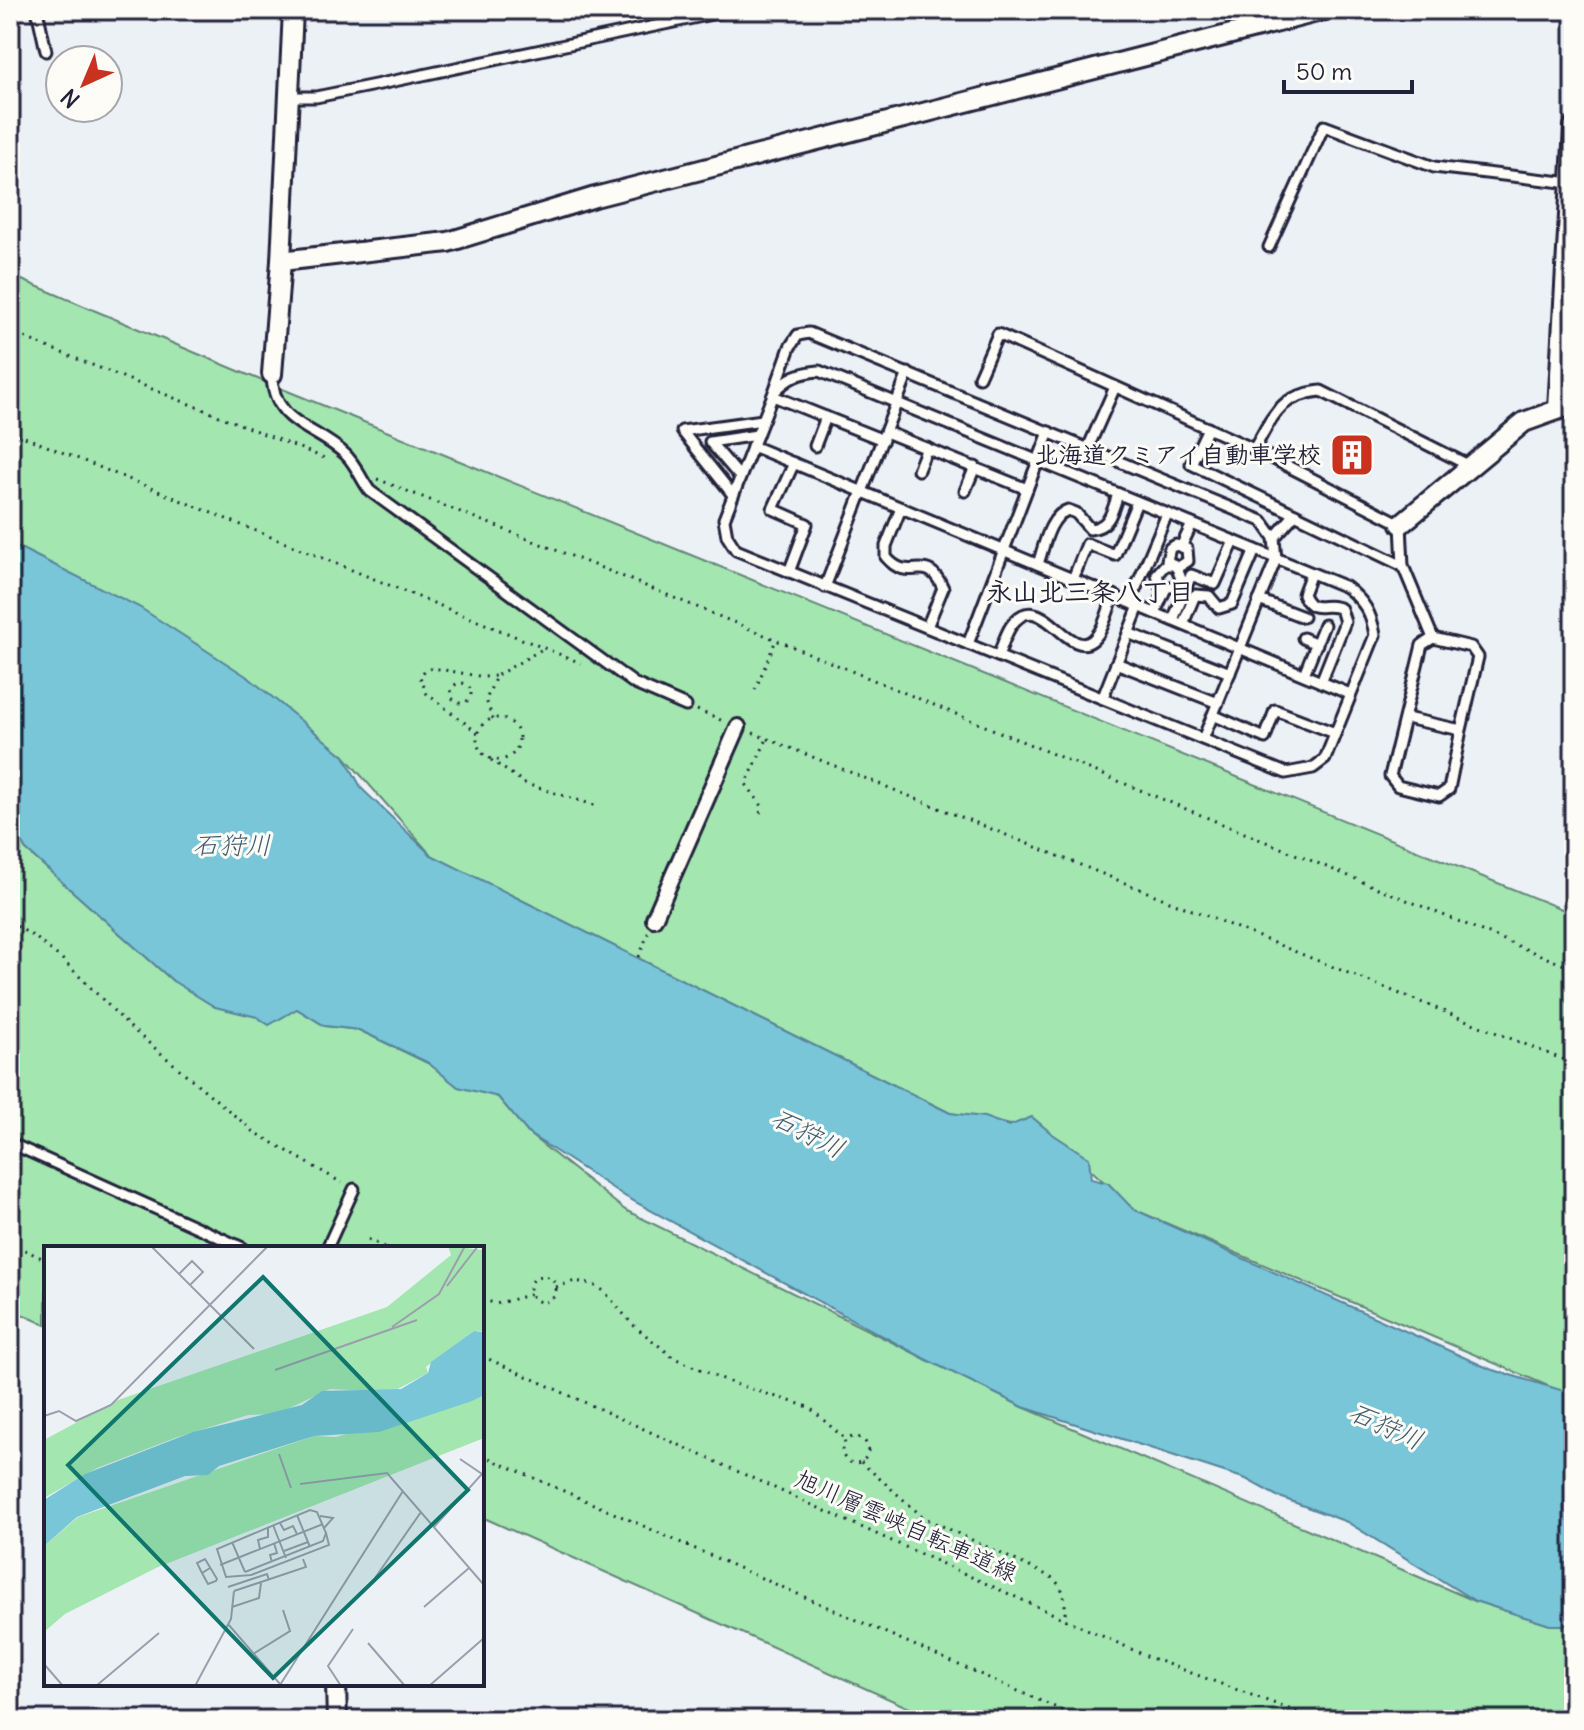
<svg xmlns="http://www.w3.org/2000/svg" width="1584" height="1730" viewBox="0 0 1584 1730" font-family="Delius,'Klee One',sans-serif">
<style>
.green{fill:#a3e6b0;stroke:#628476;stroke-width:2}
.water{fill:#79c6d9;stroke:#56849a;stroke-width:2}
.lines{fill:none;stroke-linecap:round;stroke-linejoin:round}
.service-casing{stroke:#22223b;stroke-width:15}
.pedestrian-casing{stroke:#22223b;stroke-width:20}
.minor-casing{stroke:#22223b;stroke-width:24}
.path{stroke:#22223b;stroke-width:3;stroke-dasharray:2 6;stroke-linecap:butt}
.service{stroke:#fdfcf7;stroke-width:9}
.pedestrian{stroke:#fdfcf7;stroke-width:14}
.minor{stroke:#fdfcf7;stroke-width:18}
.labels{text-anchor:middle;stroke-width:6;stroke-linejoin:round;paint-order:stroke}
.poi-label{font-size:24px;font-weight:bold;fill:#22223b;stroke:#fdfcf7;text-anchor:end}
.street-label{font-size:24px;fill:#22223b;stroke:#fdfcf7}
.neighbourhood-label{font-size:26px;font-weight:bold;fill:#22223b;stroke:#fdfcf7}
.water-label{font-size:26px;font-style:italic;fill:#405b72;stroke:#fdfcf7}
.inset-road{fill:none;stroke:#9b9eab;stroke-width:2}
.view{fill:#0f766e;fill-opacity:0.15;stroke:#0f766e;stroke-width:4}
.inset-edge{fill:none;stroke:#22223b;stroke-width:4}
</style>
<rect width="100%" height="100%" fill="#ecf1f6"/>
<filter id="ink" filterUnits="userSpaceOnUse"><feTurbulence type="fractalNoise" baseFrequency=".0125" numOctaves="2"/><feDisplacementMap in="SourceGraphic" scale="16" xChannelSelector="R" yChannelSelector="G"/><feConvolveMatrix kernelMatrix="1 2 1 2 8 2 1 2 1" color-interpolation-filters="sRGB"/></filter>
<g filter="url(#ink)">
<!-- green -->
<g class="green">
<path d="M 10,275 L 253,377 L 1574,914 L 1574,1397 L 1133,1209 L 1051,1133 L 950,1113 L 431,855 L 344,756 L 10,550 Z"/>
<path d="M 10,813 L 25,849 L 173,981 L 297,1009 L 325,1026 L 359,1030 L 498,1097 L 529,1134 L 625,1210 L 1023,1407 L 1475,1601 L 1550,1625 L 1574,1625 L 1574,1720 L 936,1720 L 482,1517 L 482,1248 L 46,1248 L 46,1325 L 10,1309 Z"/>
</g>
<!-- water -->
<path class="water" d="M 10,543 L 139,607 L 249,678 L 344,756 L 362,789 L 431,855 L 950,1113 L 984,1117 L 1009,1126 L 1032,1117 L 1051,1133 L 1089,1158 L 1091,1179 L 1108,1183 L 1133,1209 L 1490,1369 L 1574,1394 L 1574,1625 L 1550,1625 L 1475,1601 L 1347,1522 L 1277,1496 L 1246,1479 L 1023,1407 L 927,1360 L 626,1197 L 529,1134 L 498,1097 L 458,1087 L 427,1062 L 359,1030 L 325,1026 L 297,1009 L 269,1025 L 257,1017 L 215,1007 L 173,981 L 25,849 L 10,817 Z"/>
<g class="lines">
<!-- service casing -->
<g class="service-casing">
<g id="service">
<path d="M 37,10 L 46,51"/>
<path d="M 288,97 L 316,97 L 380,84 L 731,10"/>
<path d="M 1269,247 L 1324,126 L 1434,167 L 1571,183"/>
<path d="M 819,371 L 1346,587 C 1364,601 1371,612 1375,635 L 1325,759 L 1313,768 L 1286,773 L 736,550 L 727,536 L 724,519 L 774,392 C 789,377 798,373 819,371 Z"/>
<path d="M 272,374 C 272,424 315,426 345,454 C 356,464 361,480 370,491 L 635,684 L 686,706"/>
<path d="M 979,377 L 998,334 L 1254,449 L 1401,524 L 1403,566 L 1433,638"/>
<path d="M 775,389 L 790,347 L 798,335 L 809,333 L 1262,521 L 1274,538 L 1276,559 L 1203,739"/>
<path d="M 773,396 L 883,440"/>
<path d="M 1208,428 L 1191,464 L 1403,566"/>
<path d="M 886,432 L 1027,489"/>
<path d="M 752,446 L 1350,694"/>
<path d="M 815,446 L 826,417"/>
<path d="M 1088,448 L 1115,387"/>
<path d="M 1254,449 C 1274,415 1278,396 1321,391 L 1470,466"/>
<path d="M 918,470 L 927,448"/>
<path d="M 740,477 L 710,442 L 757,435"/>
<path d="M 965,491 L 975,467"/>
<path d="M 733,495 L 682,431 L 763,420"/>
<path d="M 901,508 L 886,546 L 886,557 C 910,586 926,550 943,588 L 927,627"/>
<path d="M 1274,538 L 1295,514"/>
<path d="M 1182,545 L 1192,524"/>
<path d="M 1038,564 C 1044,547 1049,516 1068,510 L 1076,513 L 1090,529 C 1110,527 1112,512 1118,494"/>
<path d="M 1171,565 L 1165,565 L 1157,574 L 1160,585 L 1166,588 L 1178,585 L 1181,579 L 1177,568 L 1167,560 L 1170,548 L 1176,545 L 1187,549 L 1188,561 L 1177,568"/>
<path d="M 789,572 L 807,524 L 773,509 L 794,463"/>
<path d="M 1311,573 L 1303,594 C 1313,617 1324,600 1341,609 L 1345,622 L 1321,682"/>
<path d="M 1073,579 L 1087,544 L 1115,555 L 1137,502"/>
<path d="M 825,587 L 908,373"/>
<path d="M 1259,600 L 1303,617"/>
<path d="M 1130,602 L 1167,514"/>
<path d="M 1155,613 L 1166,588"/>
<path d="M 1173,620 L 1191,575 L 1215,584 L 1234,541"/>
<path d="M 1183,624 L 1195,595 L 1209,596 L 1219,608 L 1232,604 L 1255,550"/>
<path d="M 1128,633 L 1230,673"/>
<path d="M 1303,638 L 1317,644"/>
<path d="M 968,644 L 1049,432"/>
<path d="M 998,656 C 1002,647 1005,635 1011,626 C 1043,580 1073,677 1100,631 C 1106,621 1109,607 1114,595"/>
<path d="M 1116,663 L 1218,703"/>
<path d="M 1304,674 L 1324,625"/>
<path d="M 1103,697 L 1139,606"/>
<path d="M 1213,715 L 1265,738 L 1275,710 L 1335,733"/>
<path d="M 1406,718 L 1461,730 L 1449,789 L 1439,796 L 1398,786 L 1390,776 L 1422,645 L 1433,638 L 1471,647 L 1478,657 L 1461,730"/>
<path d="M 10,1143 L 243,1248"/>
<path d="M 327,1248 L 354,1189"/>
</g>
</g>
<!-- pedestrian casing -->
<g class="pedestrian-casing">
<path id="pedestrian" d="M 654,919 L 738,727"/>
</g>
<!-- minor casing -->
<g class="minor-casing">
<g id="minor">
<path d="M 281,261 L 448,242 L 595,197 L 1325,10"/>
<path d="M 272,374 L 281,261 L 293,10"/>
<path d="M 1558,409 L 1574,127"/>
<path d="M 1401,524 L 1524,422 L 1574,404"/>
<path d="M 336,1684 L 337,1720"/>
</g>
</g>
<!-- path -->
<g class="path">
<path d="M 10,332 L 329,460"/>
<path d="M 10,431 L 581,663"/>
<path d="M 377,479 L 614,573 L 1574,969"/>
<circle cx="461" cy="693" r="10"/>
<path d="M 755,690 L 776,640"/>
<path d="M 697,710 L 723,721"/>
<circle cx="498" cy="739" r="21"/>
<path d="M 493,719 L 486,700 L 496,676 L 544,648"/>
<path d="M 478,733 L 427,694 L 420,677 L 425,670 L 433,668 L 484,677 L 496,676"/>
<path d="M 753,733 L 1574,1064"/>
<path d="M 491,760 L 526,784 L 600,807"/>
<path d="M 760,813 L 762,806 L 746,784 L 767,739"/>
<path d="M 10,922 L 36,938 L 63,960 L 131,1028 L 253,1131 L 342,1183"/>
<path d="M 639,957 L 649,931"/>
<path d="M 368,1239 L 386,1248"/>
<path d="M 10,1243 L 46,1260"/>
<circle cx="543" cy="1289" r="13"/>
<path d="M 556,1287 L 575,1281 L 592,1284 L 604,1291 L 632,1324 L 674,1358 L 732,1383 L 809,1407 L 846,1440"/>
<path d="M 482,1299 L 496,1304 L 532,1294"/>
<path d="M 482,1356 L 1151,1658 L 1319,1720"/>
<circle cx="855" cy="1450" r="13"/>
<path d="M 482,1455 L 1084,1720"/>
<path d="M 861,1462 L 923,1517 L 1051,1577 C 1067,1590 1065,1600 1065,1619"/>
</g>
<!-- service -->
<use href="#service" class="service"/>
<!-- pedestrian -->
<use href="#pedestrian" class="pedestrian"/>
<!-- minor -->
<use href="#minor" class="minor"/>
</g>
</g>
<!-- icons -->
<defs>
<g id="building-square" transform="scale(2.3)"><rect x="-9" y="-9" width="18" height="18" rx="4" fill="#c8321e" stroke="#fdfcf7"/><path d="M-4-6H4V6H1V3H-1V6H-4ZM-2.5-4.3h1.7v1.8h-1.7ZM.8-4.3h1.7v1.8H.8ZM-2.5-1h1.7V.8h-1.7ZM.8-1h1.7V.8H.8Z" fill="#fff"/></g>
</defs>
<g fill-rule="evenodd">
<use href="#building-square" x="1352" y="455"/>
</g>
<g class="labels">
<!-- poi labels -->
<g class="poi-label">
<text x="1321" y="463">北海道クミアイ自動車学校</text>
</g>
<!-- street labels -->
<g class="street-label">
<text transform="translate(906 1526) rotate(24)" y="8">旭川層雲峡自転車道線</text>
</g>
<!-- neighbourhood labels -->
<g class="neighbourhood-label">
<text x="1090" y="601">永山北三条八丁目</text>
</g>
<!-- water labels -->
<g class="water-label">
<text x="232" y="854">石狩川</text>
<text transform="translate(808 1133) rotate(27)" y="9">石狩川</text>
<text transform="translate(1386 1426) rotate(24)" y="9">石狩川</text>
</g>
</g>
<!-- overview -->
<g transform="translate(44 1246)">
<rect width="440" height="440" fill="#ecf1f6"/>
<path d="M 404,0 L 440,4 L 440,85 L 430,85 L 382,121 L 384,127 L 348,146 L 286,143 L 233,168 L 204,169 L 131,192 L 53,222 L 0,252 L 0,194 L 74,154 L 343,61 L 407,9 ZM 440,147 L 440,192 L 112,322 L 21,368 L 0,386 L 0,300 L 34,271 L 270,190 L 292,191 Z" fill="#a3e6b0"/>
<path d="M 430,85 L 440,86 L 440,149 L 428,155 L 335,186 L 270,190 L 175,220 L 164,229 L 141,230 L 33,271 L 0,300 L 0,254 L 41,228 L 149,186 L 258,159 L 278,145 L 357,143 L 384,127 L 387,116 Z" fill="#79c6d9"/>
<path class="inset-road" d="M 107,0 L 210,103M 135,28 L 148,15 L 159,26 L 146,39M 403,40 L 434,0M 348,81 L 395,48 L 421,0M 231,124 L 373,74M 0,170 L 15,165 L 32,175 L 67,159 L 224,0M 235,208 L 247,242M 256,238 L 343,227 L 440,339M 253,269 L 266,301M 276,270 L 289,272 L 280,282M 236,277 L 240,284 L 249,280 L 253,288M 229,279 L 242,312M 390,281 L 438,228 L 416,213M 188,296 L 201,326M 216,303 L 214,294 L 224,291 L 224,281M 240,305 L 264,296M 228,316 L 226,309 L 233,307 L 230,297M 176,319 L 279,278M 201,326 L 279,295 L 282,287 L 273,266 L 266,264 L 173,303 L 182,331 L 207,329 L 285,299 L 282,287M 158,327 L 164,338 L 172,335 L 173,333 L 161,313 L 153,317 L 158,327 L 166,322M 331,332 L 377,266M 184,341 L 223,328 L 225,334M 190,345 L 262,321 L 259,313M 188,361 L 215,352 L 217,337M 380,361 L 425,322M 184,378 L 236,438M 324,397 L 361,440M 209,408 L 246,385 L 239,364M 0,418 L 19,440M 236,439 L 359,245M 52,440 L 115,387M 151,440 L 187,373 L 190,345M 297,440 L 284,420 L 309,383M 385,440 L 440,392"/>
<path class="view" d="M 219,31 L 424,244 L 229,432 L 24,219 Z"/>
<rect width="440" height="440" class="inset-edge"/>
</g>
<!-- margin -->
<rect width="1584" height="1730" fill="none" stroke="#fdfcf7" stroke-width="40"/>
<rect x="20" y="20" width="1544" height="1690" fill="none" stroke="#22223b" stroke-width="3" filter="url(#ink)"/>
<!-- north arrow -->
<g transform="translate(84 84) rotate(224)"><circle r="38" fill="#fdfcf7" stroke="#a5a5ac" stroke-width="2"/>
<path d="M0-6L14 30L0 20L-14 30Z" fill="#c8321e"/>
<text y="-12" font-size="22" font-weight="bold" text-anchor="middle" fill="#22223b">N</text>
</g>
<!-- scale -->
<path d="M1284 80v12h128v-12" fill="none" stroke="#22223b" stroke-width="4"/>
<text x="1296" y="80" font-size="24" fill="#22223b" stroke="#fdfcf7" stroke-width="6" paint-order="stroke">50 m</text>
</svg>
